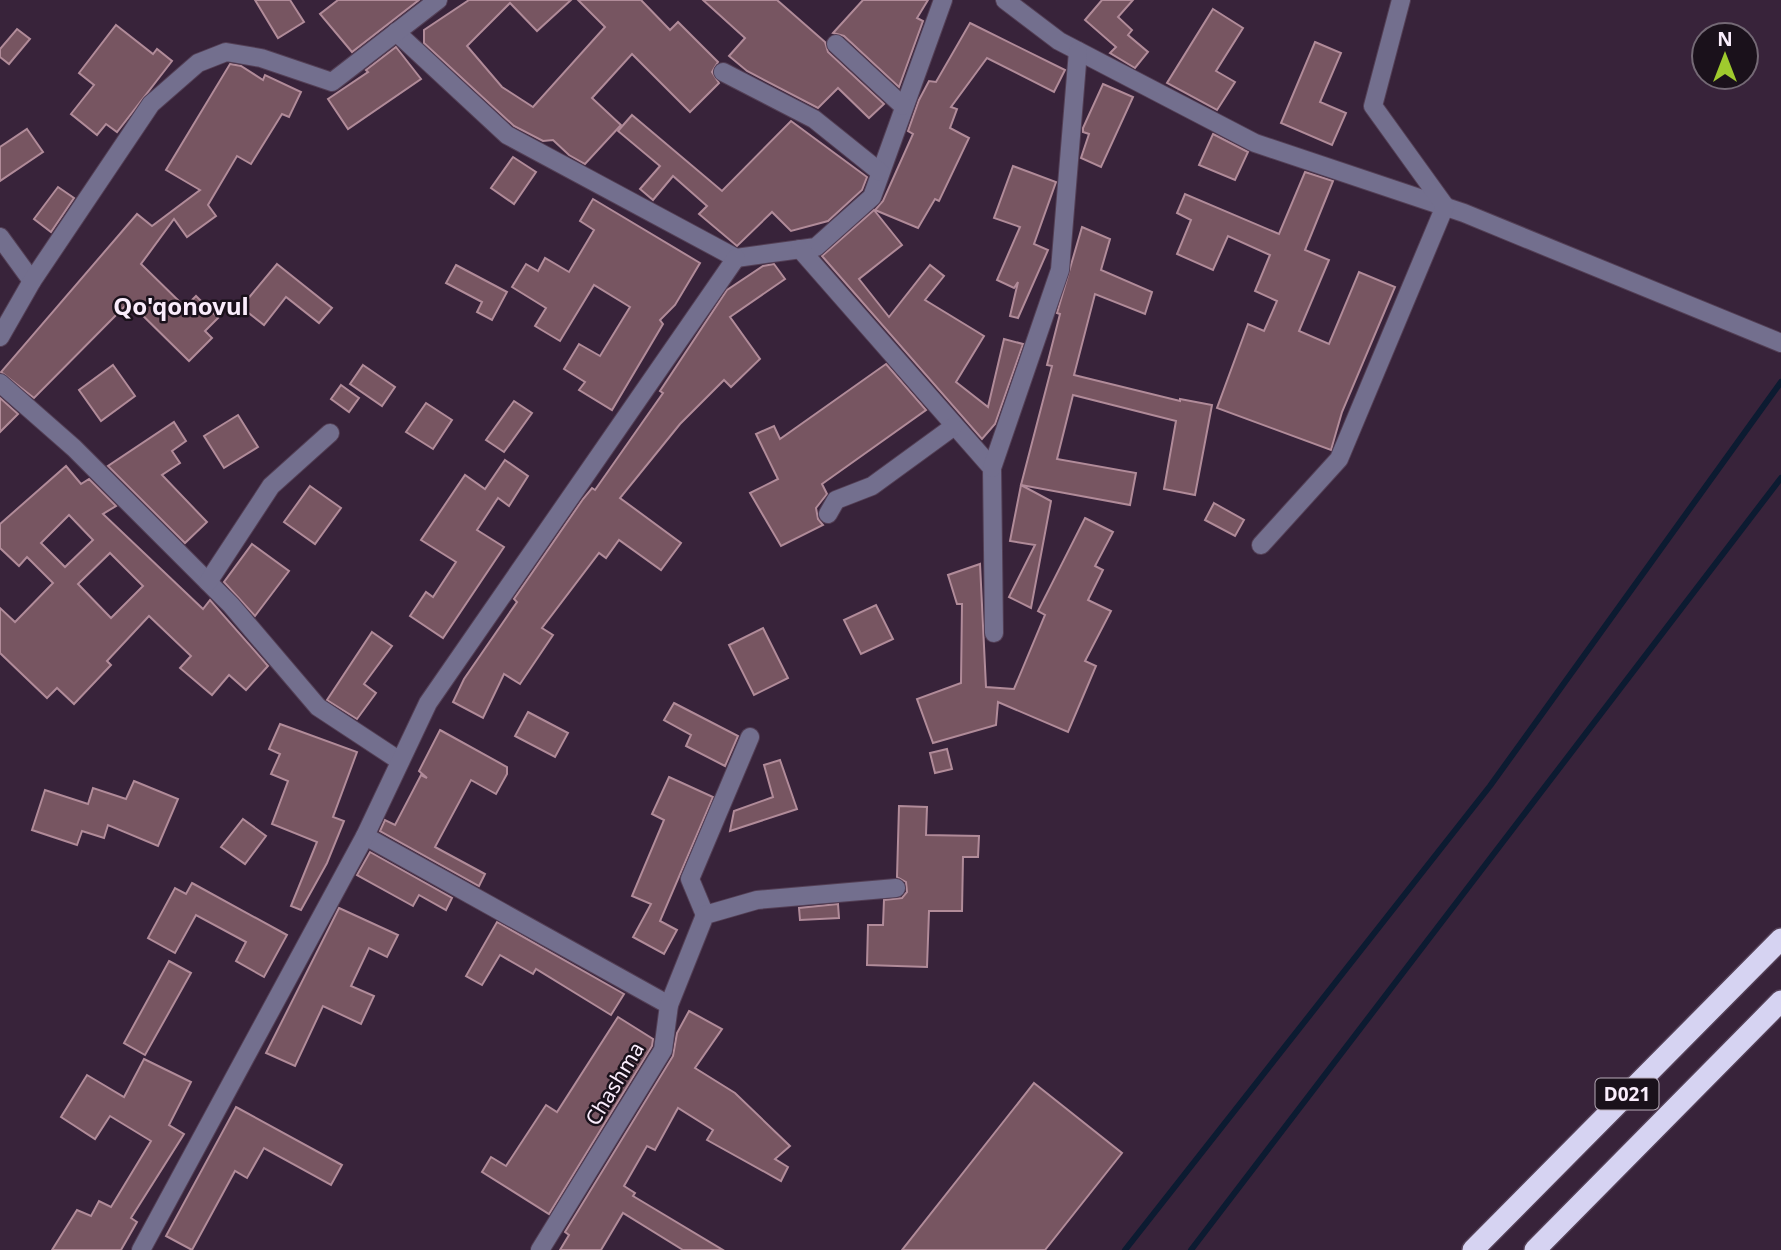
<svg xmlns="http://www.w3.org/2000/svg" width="1781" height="1250" viewBox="0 0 1781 1250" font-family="'Noto Sans',sans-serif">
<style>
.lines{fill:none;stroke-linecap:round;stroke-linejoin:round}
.stream{stroke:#0c1b31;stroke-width:6}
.building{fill:#775561;stroke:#b18b99;stroke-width:2;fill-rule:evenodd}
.minor-casing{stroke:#533f55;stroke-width:20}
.highway-casing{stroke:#533f55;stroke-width:24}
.minor{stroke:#736f8e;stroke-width:18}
.highway{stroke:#d6d3f2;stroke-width:21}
.labels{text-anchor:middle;stroke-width:5;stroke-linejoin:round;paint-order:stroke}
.shield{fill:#1a111b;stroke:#b7abb8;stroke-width:2}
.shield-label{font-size:19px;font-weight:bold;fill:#faedfc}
.street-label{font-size:21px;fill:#faedfc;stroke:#1a111b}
.quarter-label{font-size:24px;font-weight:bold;fill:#faedfc;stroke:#1a111b}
</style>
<rect width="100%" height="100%" fill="#38233a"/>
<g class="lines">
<!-- stream -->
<g class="stream">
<path d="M 1125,1250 L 1490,786 L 1781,382"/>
<path d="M 1191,1250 L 1781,478"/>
</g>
</g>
<!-- building -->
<g class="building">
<path d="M 255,0 L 290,0 L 304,22 L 278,38 Z"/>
<path d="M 338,0 L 419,0 L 352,52 L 320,14 Z"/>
<path d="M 469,0 L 571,0 L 537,31 L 510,3 L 467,46 L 502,87 L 533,107 L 605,27 L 578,0 L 641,0 L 670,30 L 678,22 L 718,62 L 712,72 L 719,83 L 690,112 L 632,54 L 592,98 L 621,125 L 585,164 L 569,155 L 553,140 L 543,141 L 514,126 L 424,43 L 424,30 Z"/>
<path d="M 703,0 L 777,0 L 825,42 L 828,52 L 884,104 L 869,118 L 838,88 L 818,108 L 747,71 L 729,56 L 745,38 Z"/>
<path d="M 863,0 L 928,0 L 917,18 L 923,21 L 899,87 L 844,36 L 833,33 Z"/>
<path d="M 1102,0 L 1133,0 L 1118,17 L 1132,30 L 1128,35 L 1148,52 L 1135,68 L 1110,53 L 1116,47 L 1085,20 Z"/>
<path d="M 1213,9 L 1243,28 L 1216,71 L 1235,82 L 1217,110 L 1167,83 Z"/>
<path d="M 970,23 L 1065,70 L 1054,92 L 987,58 L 951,107 L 957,109 L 950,128 L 969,138 L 939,201 L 935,199 L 918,228 L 875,210 L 883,201 L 913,134 L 908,131 L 919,100 L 929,81 L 936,82 Z"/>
<path d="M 116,25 L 153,54 L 157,49 L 172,61 L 117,132 L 106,124 L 97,135 L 71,114 L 94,85 L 79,73 Z"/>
<path d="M 17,29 L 30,39 L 9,64 L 0,57 L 0,49 Z"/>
<path d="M 1315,42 L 1341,53 L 1320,102 L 1346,113 L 1332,145 L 1281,123 Z"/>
<path d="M 396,47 L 421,79 L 348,129 L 328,99 L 368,72 L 366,70 Z"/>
<path d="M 230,64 L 241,66 L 263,80 L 265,75 L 301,92 L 289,117 L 282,114 L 251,164 L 237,156 L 208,205 L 216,216 L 187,237 L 174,219 L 141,264 L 185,307 L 196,296 L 218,318 L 205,331 L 212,338 L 189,361 L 129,302 L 34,398 L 1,372 L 137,214 L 152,226 L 200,190 L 166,170 Z"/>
<path d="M 1103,84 L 1133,97 L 1101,167 L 1081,158 L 1089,134 L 1083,132 L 1083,128 Z"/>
<path d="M 632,115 L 722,191 L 791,121 L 867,177 L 862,190 L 828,221 L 791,231 L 772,212 L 737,246 L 699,214 L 707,206 L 673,176 L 653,200 L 640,189 L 660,166 L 618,131 Z"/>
<path d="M 27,129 L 43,152 L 0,181 L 0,147 Z"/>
<path d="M 1213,134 L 1248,152 L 1235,180 L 1199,165 Z"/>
<path d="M 513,157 L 536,172 L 514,204 L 491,188 Z"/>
<path d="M 1013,166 L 1056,182 L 1034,244 L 1048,250 L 1018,318 L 1010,316 L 1018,282 L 1014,288 L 997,280 L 1020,227 L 994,218 Z"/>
<path d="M 1305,172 L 1333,181 L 1305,250 L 1329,260 L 1299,331 L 1329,344 L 1359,272 L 1395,287 L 1342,412 L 1331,450 L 1217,408 L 1248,324 L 1264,331 L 1277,301 L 1255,291 L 1270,255 L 1228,236 L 1213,270 L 1177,254 L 1191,220 L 1177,213 L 1185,194 L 1279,234 Z"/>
<path d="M 58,187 L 74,198 L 51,232 L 34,219 Z"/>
<path d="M 593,199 L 700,263 L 675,305 L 660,320 L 663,324 L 612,410 L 579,390 L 585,382 L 564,369 L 579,344 L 600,356 L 630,307 L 594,285 L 560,341 L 535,326 L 546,308 L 512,287 L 526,264 L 538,271 L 545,258 L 569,272 L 594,230 L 580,221 Z"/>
<path d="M 874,210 L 902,245 L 859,279 L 889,317 L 930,265 L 944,276 L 925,300 L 984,336 L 956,382 L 988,407 L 1004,339 L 1023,344 L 995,424 L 982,439 L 822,256 Z"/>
<path d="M 1082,227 L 1110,239 L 1101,270 L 1152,292 L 1145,314 L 1095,294 L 1074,375 L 1180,401 L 1180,399 L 1212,405 L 1195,495 L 1164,489 L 1176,421 L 1073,395 L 1057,459 L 1136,473 L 1130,505 L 1021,485 L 1052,366 L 1047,365 L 1060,314 L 1057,313 Z"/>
<path d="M 277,264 L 332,308 L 319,323 L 286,297 L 264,325 L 241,307 Z"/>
<path d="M 774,264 L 785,279 L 730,317 L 760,359 L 731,387 L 724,380 L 680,424 L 620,498 L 681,543 L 661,570 L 619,540 L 606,558 L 599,553 L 542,628 L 553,635 L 520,684 L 504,674 L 483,718 L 453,702 L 464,679 L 517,602 L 514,599 L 583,499 L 592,488 L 595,490 L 663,393 L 660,391 L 727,290 L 763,266 Z"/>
<path d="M 456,265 L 507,292 L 492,320 L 477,312 L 482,302 L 446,283 Z"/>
<path d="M 886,364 L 926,410 L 822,484 L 827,494 L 816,508 L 818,519 L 823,525 L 781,546 L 750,493 L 778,479 L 756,434 L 774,426 L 780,439 Z"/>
<path d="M 113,365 L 135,396 L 101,421 L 79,390 Z"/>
<path d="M 363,365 L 395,387 L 382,406 L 350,384 Z"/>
<path d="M 341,385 L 359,398 L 349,412 L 331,399 Z"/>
<path d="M 0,398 L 18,414 L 0,432 Z"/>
<path d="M 514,401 L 532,413 L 504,452 L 486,440 Z"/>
<path d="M 426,403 L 452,420 L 433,449 L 406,432 Z"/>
<path d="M 238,415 L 258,447 L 224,468 L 204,436 Z"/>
<path d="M 174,422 L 186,441 L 172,451 L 180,463 L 162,475 L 207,522 L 185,543 L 108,466 Z"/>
<path d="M 505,460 L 528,476 L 509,506 L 498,498 L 477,530 L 504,547 L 443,638 L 410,616 L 426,592 L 433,597 L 456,562 L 421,540 L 465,475 L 485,489 Z"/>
<path d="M 66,466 L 81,484 L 89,479 L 116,506 L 103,514 L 203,609 L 210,600 L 268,666 L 246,690 L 229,675 L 212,695 L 180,668 L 191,656 L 149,616 L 107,661 L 111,665 L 74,704 L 57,688 L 47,698 L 0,653 L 0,608 L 15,622 L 53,583 L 27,557 L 19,566 L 0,548 L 0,524 ZM 69,515 L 93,540 L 65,567 L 41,543 ZM 110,553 L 143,586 L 111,618 L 78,584 Z"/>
<path d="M 1021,485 L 1051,501 L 1031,608 L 1009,597 L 1035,545 L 1010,541 Z"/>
<path d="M 310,486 L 341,508 L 315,544 L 284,522 Z"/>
<path d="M 1214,503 L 1244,520 L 1235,536 L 1205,520 Z"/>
<path d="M 1085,518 L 1113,532 L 1095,566 L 1103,570 L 1088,600 L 1111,611 L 1085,661 L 1096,666 L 1068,732 L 998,702 L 996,725 L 933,743 L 917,699 L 961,683 L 962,604 L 957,604 L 948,575 L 980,564 L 986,687 L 1014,689 L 1045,615 L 1038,611 Z"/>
<path d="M 252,544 L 289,571 L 255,616 L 224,582 Z"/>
<path d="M 876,605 L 893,639 L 861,654 L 844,620 Z"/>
<path d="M 763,628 L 788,678 L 754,695 L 729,645 Z"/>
<path d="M 372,632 L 392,646 L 364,684 L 376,693 L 357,719 L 327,700 Z"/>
<path d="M 674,703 L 738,736 L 725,766 L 686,746 L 691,735 L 664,720 Z"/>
<path d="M 528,712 L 568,733 L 555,757 L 515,736 Z"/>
<path d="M 280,724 L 357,752 L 333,817 L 344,821 L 327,863 L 301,910 L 291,906 L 317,842 L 272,824 L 288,781 L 271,774 L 280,754 L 269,749 Z"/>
<path d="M 440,730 L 507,767 L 507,774 L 496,794 L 471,780 L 435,847 L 485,874 L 479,886 L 380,831 L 385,820 L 395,825 L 421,775 L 427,778 L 419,771 Z"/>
<path d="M 947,749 L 952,769 L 935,773 L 930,753 Z"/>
<path d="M 780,760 L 797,809 L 730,831 L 734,811 L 773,797 L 764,765 Z"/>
<path d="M 669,777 L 713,797 L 660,921 L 677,930 L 664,954 L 633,937 L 651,904 L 632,896 L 664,820 L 652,814 Z"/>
<path d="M 134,781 L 178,799 L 158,846 L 108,825 L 104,838 L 82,831 L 77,845 L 32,830 L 45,790 L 88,804 L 93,788 L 126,799 Z"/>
<path d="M 899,806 L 927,807 L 926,835 L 979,836 L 978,857 L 963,857 L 962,911 L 929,911 L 927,967 L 867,965 L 868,925 L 883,925 L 884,900 L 902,898 L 907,892 L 906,882 L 897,877 Z"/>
<path d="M 243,819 L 266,836 L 245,864 L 221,847 Z"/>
<path d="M 370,852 L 452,898 L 446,910 L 419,895 L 413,906 L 357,875 Z"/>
<path d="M 192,883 L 287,935 L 264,977 L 236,961 L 246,942 L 196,915 L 175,953 L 148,938 L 175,888 L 186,894 Z"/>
<path d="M 838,904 L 839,918 L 800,920 L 799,908 Z"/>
<path d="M 339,908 L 398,935 L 387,957 L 369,948 L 351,986 L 374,996 L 361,1024 L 323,1006 L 295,1066 L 266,1053 Z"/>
<path d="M 497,922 L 624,994 L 611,1015 L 536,969 L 533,974 L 500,955 L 482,985 L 466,976 Z"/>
<path d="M 169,961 L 191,973 L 145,1055 L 124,1043 Z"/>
<path d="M 689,1011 L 722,1029 L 695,1068 L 735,1093 L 790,1146 L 775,1159 L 788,1167 L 781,1181 L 707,1140 L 713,1130 L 678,1108 L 655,1150 L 647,1146 L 624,1186 L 635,1193 L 633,1196 L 723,1250 L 683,1250 L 623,1213 L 601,1250 L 560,1250 L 569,1235 L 565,1232 L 673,1056 L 677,1033 Z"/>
<path d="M 618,1017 L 653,1039 L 652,1046 L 549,1214 L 482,1172 L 491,1157 L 506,1166 L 546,1105 L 557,1112 Z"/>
<path d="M 144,1059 L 191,1082 L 169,1125 L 184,1134 L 131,1218 L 137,1222 L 121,1250 L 52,1250 L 77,1210 L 91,1216 L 99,1201 L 111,1207 L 151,1141 L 110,1116 L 95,1139 L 61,1117 L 87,1075 L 124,1097 Z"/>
<path d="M 1034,1083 L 1122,1153 L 1045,1250 L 902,1250 Z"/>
<path d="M 236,1107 L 342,1165 L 331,1185 L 264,1148 L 247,1178 L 235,1171 L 192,1250 L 166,1236 Z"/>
</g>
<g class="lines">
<!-- minor casing -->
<g class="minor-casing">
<g id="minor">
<path d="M 1005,0 L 1059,41 L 1255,143 L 1464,213 L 1781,343"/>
<path d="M 396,32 L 507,135 L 736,258 L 816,247 L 872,197 L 943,0"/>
<path d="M 836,44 L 903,106"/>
<path d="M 723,72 L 814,119 L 880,172"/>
<path d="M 0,237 L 32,281"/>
<path d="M 800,249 L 992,468 L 994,633"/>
<path d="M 0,337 L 32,281 L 151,104 L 198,63 L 226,52 L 261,58 L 332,82 L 438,0"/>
<path d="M 0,383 L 74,448 L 231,605 L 318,707 L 400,761"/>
<path d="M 992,468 L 1060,270 L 1078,51"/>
<path d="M 828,514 L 836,500 L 872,486 L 953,427"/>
<path d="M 1261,545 L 1339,459 L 1445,206 L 1373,106 L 1401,0"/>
<path d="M 208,582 L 271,486 L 330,433"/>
<path d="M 365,836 L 669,1005"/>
<path d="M 705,915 L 690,879 L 750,737"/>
<path d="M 141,1250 L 365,836 L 428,703 L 736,258"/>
<path d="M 540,1250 L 663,1050 L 669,1005 L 705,915 L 757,900 L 896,888"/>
</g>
</g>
<!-- highway casing -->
<g class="highway-casing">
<g id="highway">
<path d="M 1473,1250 L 1781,939"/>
<path d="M 1535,1250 L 1781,1001"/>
</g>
</g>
<!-- minor -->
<use href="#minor" class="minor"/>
<!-- highway -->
<use href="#highway" class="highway"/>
</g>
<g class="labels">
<!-- shield labels -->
<rect class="shield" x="1595.5" y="1078.5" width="63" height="31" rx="5"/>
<g class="shield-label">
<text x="1627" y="1101">D021</text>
</g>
<!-- street labels -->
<g class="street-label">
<text transform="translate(615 1084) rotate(-59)" y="7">Chashma</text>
</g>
<!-- quarter labels -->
<g class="quarter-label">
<text x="181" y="315">Qo'qonovul</text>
</g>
</g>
<!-- north arrow -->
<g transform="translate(1725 56)"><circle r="33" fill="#1a111b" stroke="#746975" stroke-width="2"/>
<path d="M0-5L12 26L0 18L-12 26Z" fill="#9fca2e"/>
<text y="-10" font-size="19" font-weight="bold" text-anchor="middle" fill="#faedfc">N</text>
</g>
</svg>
